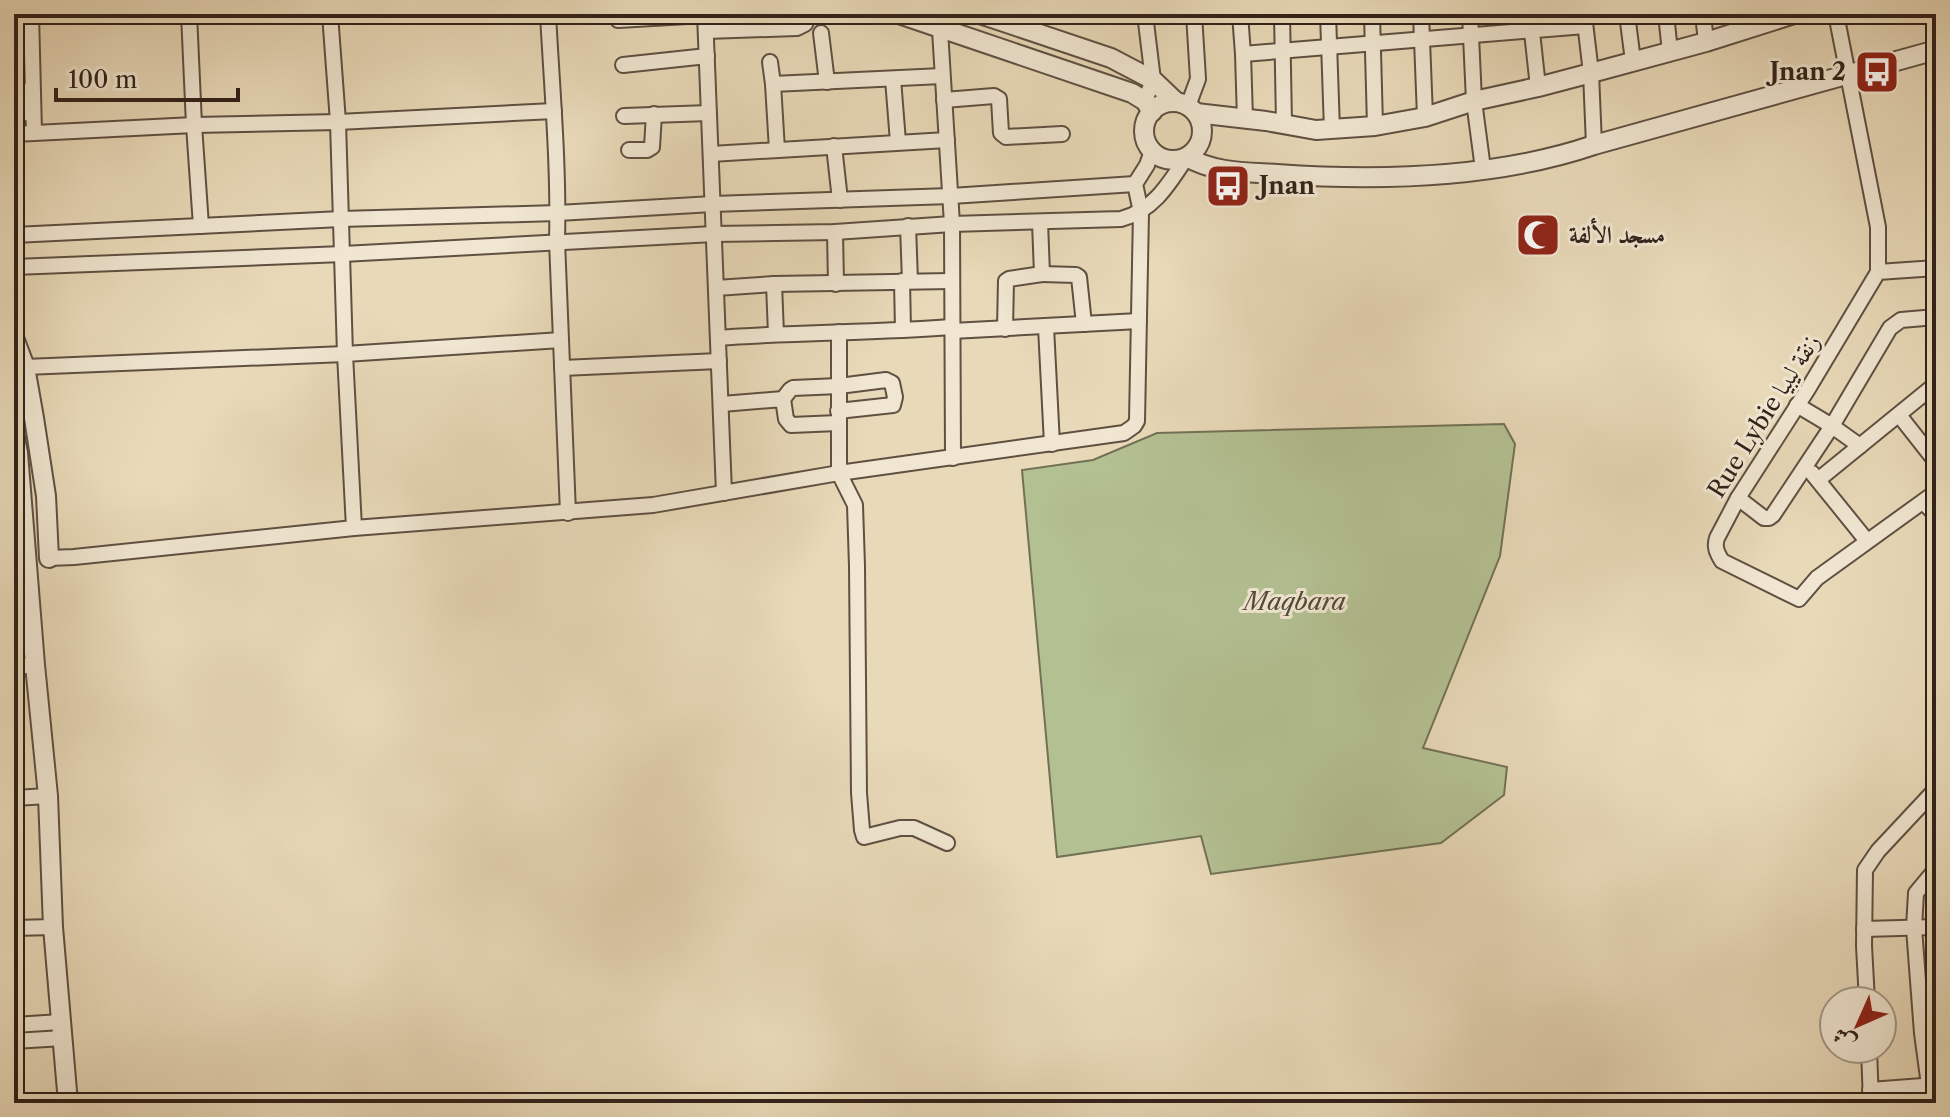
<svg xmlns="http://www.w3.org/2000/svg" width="1950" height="1117" viewBox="0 0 1950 1117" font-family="'Libre Caslon Text',Amiri,serif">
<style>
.green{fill:#b3c092;stroke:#727156;stroke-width:2}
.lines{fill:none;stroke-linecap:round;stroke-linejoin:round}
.minor-casing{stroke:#5f5042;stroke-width:18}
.tertiary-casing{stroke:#5f5042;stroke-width:22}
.minor{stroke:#f0e6d1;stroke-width:14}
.tertiary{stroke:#f0e6d1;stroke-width:18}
.labels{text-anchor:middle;stroke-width:6;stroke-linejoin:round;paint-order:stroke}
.poi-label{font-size:24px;font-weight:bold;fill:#31221a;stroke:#f0e6d1;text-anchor:start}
.street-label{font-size:24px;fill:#31221a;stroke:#f0e6d1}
.park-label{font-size:24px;font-style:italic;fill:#524a38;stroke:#f0e6d1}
</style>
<rect width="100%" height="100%" fill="#e8d9b8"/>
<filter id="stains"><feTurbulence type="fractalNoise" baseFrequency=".0025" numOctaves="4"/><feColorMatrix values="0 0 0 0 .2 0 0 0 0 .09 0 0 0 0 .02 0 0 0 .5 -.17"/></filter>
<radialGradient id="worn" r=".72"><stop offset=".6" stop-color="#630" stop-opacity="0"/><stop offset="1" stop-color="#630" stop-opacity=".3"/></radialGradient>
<!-- green -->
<path class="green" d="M 1504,424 L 1515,444 L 1500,556 L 1423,748 L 1507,767 L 1504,795 L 1441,843 L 1211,874 L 1201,836 L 1057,857 L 1022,470 L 1093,460 L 1157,433 Z"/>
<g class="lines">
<!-- minor casing -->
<g class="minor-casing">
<g id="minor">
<path d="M 31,14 L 34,132"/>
<path d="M 189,14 L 194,125 L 201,226"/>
<path d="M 330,14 L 338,122 L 345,354 L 354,528"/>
<path d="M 548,14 C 552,90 559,166 557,241 L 568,513"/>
<path d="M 705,14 L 724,493"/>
<path d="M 939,14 L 952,224 L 953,458"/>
<path d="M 1240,14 L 1243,54 L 1245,119"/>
<path d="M 1282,14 L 1284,124"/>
<path d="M 1328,14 L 1332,130"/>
<path d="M 1372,14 L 1375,126"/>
<path d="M 1421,14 L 1425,117"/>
<path d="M 1470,14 L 1474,101 L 1483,169"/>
<path d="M 1530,14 L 1538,87"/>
<path d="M 1584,14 L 1591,73 L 1594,145"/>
<path d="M 1627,14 L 1633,61"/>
<path d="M 1666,14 L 1670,52"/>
<path d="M 1703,14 L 1706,42"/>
<path d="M 1742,14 L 1743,30"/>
<path d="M 1836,14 L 1878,227 L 1878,272"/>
<path d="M 618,20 L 705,15"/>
<path d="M 14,21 L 31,18"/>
<path d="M 706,31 L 797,28 L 805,24 L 810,14"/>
<path d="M 821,33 L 827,82"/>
<path d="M 1243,54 L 1585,26"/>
<path d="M 770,62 L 773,84 L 777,150"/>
<path d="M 623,65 L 707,56"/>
<path d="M 14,73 L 29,114"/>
<path d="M 893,79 L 898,142"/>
<path d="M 773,84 L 942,76"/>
<path d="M 944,100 L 994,96 L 999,99 L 1001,133 L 1006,137 L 1062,134"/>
<path d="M 1145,101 L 1153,80 L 1145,14"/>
<path d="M 1188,106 L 1198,79 L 1194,14"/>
<path d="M 624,116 L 709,113"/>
<path d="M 14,134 L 194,125 L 338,122 L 554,111"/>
<path d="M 834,146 L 840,200"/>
<path d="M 629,150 L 647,150 L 652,147 L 654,114"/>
<path d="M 711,154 L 947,140"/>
<path d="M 908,226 L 910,281"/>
<path d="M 835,232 L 836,284"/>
<path d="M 14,235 L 341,219 L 558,213 L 713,204 L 951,196 L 1135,184"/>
<path d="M 14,267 L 343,254 L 714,234 L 835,232 L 952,224 L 1121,219 C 1153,211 1169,184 1186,158"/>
<path d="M 1936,268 L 1878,272 L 1808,389 L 1738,498 L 1717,538 C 1714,547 1717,553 1722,561 L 1799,599 L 1817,578 L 1936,492"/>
<path d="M 1042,274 L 1076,275 L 1079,277 L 1084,324"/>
<path d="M 902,281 L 903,330"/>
<path d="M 774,284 L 776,334"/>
<path d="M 716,288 L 774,284 L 951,281"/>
<path d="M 1046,327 L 1052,444"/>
<path d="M 1005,329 L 1006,281 L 1009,279 L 1042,274 L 1040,222"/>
<path d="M 952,331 L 1139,321"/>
<path d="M 839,332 L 839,473 L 855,505 L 857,566 L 859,793 L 862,830 L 864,837 L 900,828 L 914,828 L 947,843"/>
<path d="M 718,338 C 796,332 874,333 951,327"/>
<path d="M 25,367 L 345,354 L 561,340"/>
<path d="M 562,368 L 719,361"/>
<path d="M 783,399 L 790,390 L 793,388 L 839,386 L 886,380 L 892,383 L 895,397 L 893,405 L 838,411"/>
<path d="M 722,404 L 783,399 L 786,419 L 791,425 L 838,423"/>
<path d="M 1797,405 L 1832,426 L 1860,446"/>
<path d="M 1899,415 L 1936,462"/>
<path d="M 1812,473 L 1867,541"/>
<path d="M 1818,480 L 1936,384"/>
<path d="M 1738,498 L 1764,518 L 1769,518 L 1773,515 L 1832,426 L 1890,328 L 1901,320 L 1936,317"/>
<path d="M 1923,502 L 1936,515"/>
<path d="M 49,558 L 74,557 L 354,528 L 653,505 L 839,473 L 1124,433 L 1134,426 L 1137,421 L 1141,212 L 1135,184 L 1147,165 L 1152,151"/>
<path d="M 14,667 L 35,665"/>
<path d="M 14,798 L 48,796"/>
<path d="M 14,928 L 53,927"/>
<path d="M 1864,929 L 1936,927"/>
<path d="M 1867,1001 L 1864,946 L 1865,870 L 1878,851 L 1936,789"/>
<path d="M 14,1025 L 61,1022"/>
<path d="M 14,1041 L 63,1038"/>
<path d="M 1869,1049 L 1871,1103"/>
<path d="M 1929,1085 L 1922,1033 L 1914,928 L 1916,893 L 1936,869"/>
<path d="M 1870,1090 L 1936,1085"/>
</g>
</g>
<!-- tertiary casing -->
<g class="tertiary-casing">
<g id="tertiary">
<path d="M 899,14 L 1132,93 L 1145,101 L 1152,112"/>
<path d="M 980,14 L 1111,58 L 1153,80 L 1176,102"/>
<circle cx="1173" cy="131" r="29"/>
<path d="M 1196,113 L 1266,121 L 1316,130 L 1375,126 L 1425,117 L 1474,101 L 1538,87 L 1591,73 L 1706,42 L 1794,14"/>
<path d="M 1187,157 C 1214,173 1246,172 1277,174 C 1378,181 1497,178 1594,145 L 1936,50"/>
<path d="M 14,338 L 25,367 L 34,418 L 46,496 L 49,558"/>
<path d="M 14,433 L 18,453 L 35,665 L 48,796 L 53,927 L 68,1103"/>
</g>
</g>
<!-- minor -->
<use href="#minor" class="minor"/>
<!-- tertiary -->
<use href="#tertiary" class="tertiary"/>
</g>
<!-- icons -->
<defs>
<g id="bus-square" transform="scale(2.3)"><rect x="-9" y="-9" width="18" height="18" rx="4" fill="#8f2418" stroke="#f0e6d1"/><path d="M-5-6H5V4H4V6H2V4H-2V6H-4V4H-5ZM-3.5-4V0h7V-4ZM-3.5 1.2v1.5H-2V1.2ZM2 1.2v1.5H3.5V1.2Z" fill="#fff"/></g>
<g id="mosque-square" transform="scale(2.3)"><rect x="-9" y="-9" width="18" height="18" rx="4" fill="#8f2418" stroke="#f0e6d1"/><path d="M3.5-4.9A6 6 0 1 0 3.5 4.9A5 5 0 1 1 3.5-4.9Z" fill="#fff"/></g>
</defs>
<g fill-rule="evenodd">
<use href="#bus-square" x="1877" y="72"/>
<use href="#bus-square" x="1228" y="186"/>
<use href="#mosque-square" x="1538" y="235"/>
</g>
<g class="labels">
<!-- poi labels -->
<g class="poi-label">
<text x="1846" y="80" text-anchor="end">Jnan 2</text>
<text x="1259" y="194">Jnan</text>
<text x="1569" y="243">مسجد الألفة</text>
</g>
<!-- street labels -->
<g class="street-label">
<text transform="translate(1764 416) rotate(-58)" y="8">Rue Lybie زنقة ليبيا</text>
</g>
<!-- park labels -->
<g class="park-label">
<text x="1295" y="610">Maqbara</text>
</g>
</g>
<!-- margin -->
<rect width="1950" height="1117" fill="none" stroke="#e8d9b8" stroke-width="48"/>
<rect x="16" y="16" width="1918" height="1085" fill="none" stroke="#31221a" stroke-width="4"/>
<rect x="24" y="24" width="1902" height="1069" fill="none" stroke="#31221a" stroke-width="2"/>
<!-- north arrow -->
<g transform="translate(1858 1025) rotate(225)"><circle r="38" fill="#f0e6d1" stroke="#a49888" stroke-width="2"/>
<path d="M0-6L14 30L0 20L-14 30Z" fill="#8f2418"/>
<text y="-12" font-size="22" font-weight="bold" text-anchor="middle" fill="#31221a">ش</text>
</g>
<!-- scale -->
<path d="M56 88v12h182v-12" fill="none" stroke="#31221a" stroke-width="4"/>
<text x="68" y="88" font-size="24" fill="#31221a" stroke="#f0e6d1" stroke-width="6" paint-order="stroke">100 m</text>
<rect width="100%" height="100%" filter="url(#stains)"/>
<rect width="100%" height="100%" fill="url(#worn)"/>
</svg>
